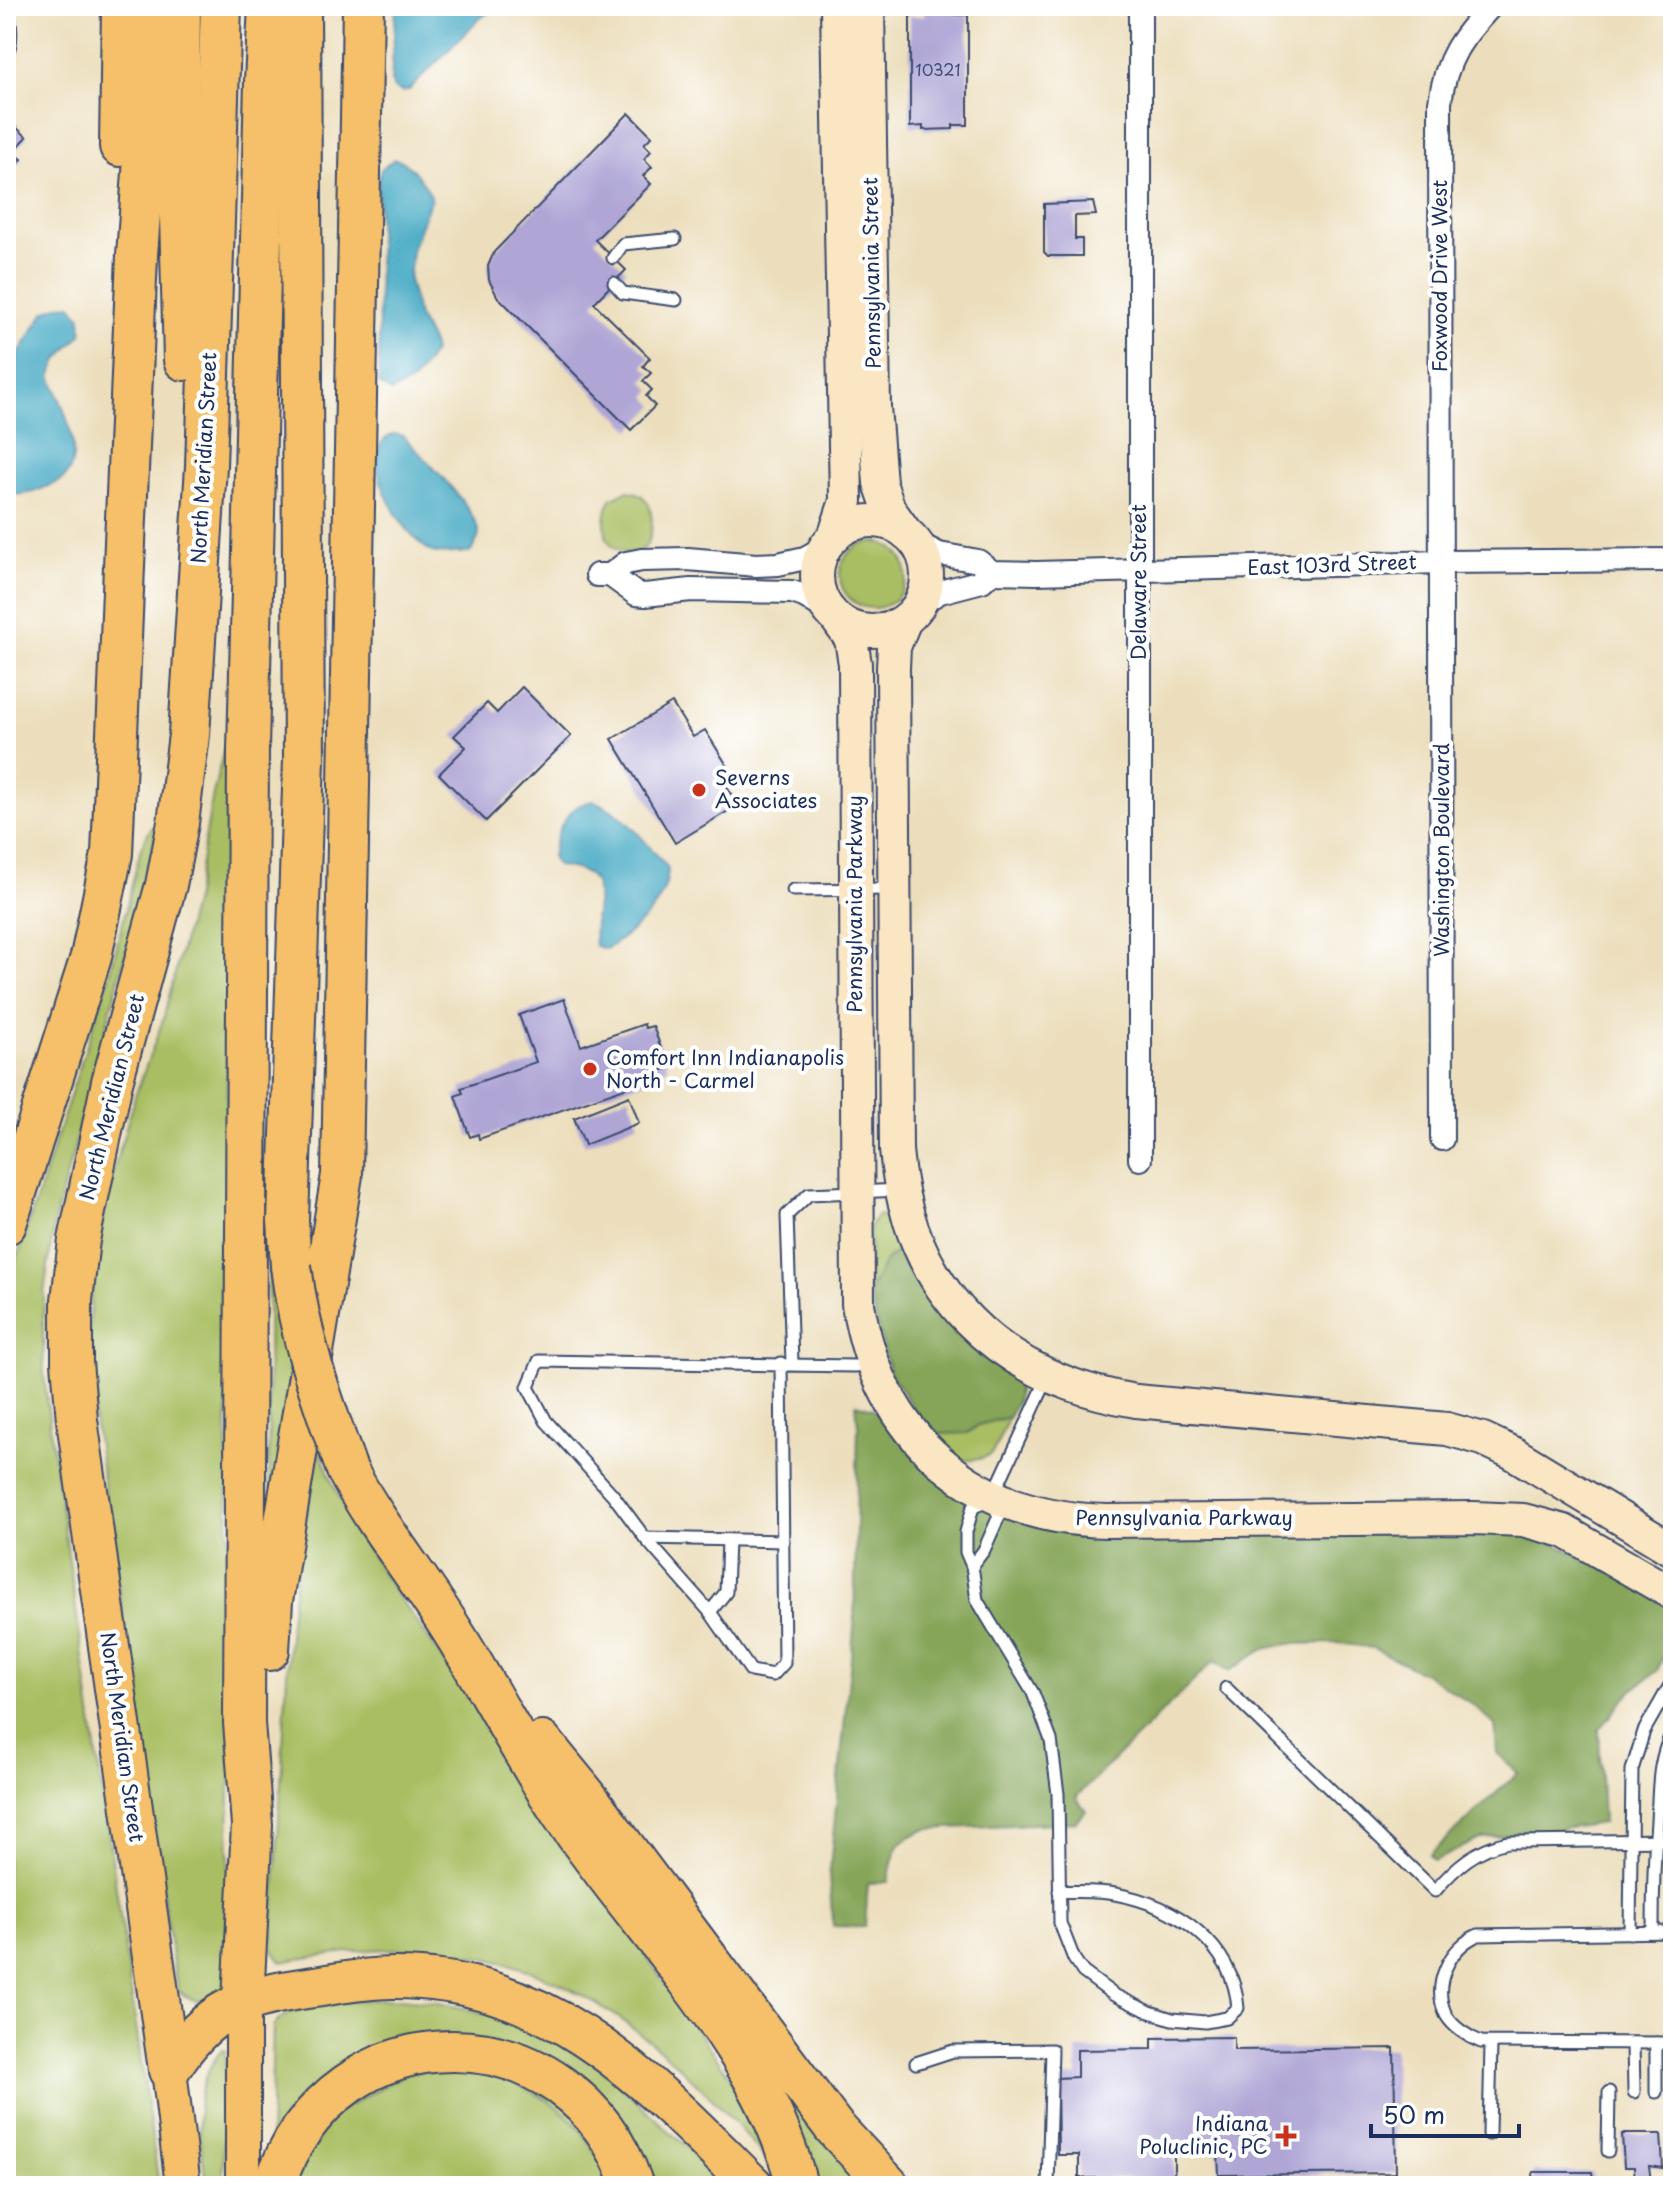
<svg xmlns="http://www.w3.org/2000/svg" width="1679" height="2192" viewBox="0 0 1679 2192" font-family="'Playpen Sans',sans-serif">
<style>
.green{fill:#a9be62;stroke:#627660;stroke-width:2}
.forest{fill:#86a558;stroke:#506a5b;stroke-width:2}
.water{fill:#43a8c3;stroke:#2f6c90;stroke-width:2}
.building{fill:#afa6d5}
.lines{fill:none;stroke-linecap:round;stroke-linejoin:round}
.lane-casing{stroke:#3a496c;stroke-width:15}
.street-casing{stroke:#3a496c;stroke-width:26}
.secondary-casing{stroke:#3a496c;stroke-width:36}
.primary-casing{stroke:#3a496c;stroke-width:38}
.highway-casing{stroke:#3a496c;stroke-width:44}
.lane{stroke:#fff;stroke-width:11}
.street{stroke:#fff;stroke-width:22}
.secondary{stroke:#fbe6c4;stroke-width:32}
.primary{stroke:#f6c06b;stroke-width:34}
.highway{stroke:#f6c06b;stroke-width:40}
.highway-bridge-casing{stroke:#3a496c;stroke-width:44;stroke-linecap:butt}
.highway-bridge{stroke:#f6c06b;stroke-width:40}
.poi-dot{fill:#c8321e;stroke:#fff;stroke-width:3}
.labels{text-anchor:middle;stroke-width:8;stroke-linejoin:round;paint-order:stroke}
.number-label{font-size:16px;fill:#404d7c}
.street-label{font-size:20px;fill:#1b2f5e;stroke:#fff}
.poi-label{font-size:20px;fill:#1b2f5e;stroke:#fff;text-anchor:start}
</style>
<rect width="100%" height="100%" fill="#fff"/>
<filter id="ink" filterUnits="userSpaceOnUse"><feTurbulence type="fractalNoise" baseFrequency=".0125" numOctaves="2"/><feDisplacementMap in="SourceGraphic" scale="16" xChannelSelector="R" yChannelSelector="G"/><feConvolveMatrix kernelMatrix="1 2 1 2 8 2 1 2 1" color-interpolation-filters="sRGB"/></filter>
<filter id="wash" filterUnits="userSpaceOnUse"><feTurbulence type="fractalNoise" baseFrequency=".006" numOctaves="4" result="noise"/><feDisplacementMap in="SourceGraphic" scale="32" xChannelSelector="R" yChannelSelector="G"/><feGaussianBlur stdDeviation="1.8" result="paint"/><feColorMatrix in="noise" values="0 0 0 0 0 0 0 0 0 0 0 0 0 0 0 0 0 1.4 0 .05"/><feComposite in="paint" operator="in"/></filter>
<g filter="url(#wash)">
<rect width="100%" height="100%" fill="#ecdebc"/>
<!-- green -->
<g class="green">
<path d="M 627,491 C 634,492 640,493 644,498 C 654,507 654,535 646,546 C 634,560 610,552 606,535 C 604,523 605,508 612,498 Z"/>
<circle cx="873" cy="575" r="33"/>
<path d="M 228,733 L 226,1341 L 231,1739 L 226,1981 L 223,1991 C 205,2002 196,2006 179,1991 L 175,1976 L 94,1418 L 88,1347 L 93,1268 L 110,1184 L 135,1096 L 163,1020 L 195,896 L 213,794 Z"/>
<path d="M 157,824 L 146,877 L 54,1223 L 44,1293 L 43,1325 L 44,1376 L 52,1443 L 159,2186 L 6,2186 L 6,1293 L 110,974 L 141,848 L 149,831 Z"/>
<path d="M 884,1214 L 898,1221 L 906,1244 L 869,1292 L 870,1225 L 877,1216 Z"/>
<path d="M 268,1236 L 273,1237 L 296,1384 L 269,1515 Z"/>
<path d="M 1009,1417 L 992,1454 C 959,1469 954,1455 930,1434 L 968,1433 L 978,1425 Z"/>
<path d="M 319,1449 L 336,1491 L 383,1575 L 543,1799 L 650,1962 L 725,2070 L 747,2106 L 776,2170 C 670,2045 565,1945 390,1949 C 353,1950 317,1956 281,1962 L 272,1947 L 290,1620 L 300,1548 Z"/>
<path d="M 401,1999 L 438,2003 L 499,2016 L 531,2028 L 601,2068 L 729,2186 L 647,2186 L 475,2038 L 277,2142 L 270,2141 L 273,2027 C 287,1999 372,2000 401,1999 Z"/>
<path d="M 739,2019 L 868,2186 L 817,2186 L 804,2148 Z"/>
<path d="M 222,2050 L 225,2051 L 223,2186 L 207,2186 C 200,2138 187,2090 222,2050 Z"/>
<path d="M 487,2070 C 548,2097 588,2118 610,2186 L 287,2186 L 331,2116 L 409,2072 Z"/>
</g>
<!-- forest -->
<g class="forest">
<path d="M 906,1244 C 920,1275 932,1306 957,1329 C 977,1348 1003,1358 1019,1380 L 1017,1400 L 1009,1417 L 978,1425 L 968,1433 L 930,1434 L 890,1373 L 869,1292 L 885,1261 Z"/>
<path d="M 856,1404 L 873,1409 L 946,1484 L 1052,1528 L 1526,1530 L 1599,1565 L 1673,1609 L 1673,1635 L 1657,1671 L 1630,1692 L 1599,1730 L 1603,1823 L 1535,1833 L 1482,1838 L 1434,1861 L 1429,1855 L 1518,1773 L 1497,1753 L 1495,1725 L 1473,1705 L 1424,1673 L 1373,1648 L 1338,1643 L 1289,1644 L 1264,1649 L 1229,1671 L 1214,1661 L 1076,1797 L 1086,1811 L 1076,1822 L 927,1829 C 894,1841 895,1849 888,1882 L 868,1883 L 865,1927 L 833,1926 L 829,1877 L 854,1628 L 858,1425 Z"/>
</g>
<!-- water -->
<g class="water">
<path d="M 396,6 L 498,6 L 478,20 L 409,90 L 402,92 L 394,88 L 391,81 Z"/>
<path d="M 394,159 L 402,161 L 414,171 L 428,190 L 431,199 L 412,249 L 409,280 L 418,316 L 432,343 L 434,352 L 413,381 L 391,392 L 379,384 L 379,375 L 378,181 L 381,169 Z"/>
<path d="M 72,305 L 81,317 L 82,333 L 59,358 L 51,375 C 59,402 87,451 65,477 C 61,481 53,484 48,486 C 33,493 22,496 6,494 L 6,374 L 44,313 L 57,306 Z"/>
<path d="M 396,434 L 403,436 C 423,458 478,508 479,536 L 471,552 C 460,552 443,556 433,552 C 401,539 349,444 396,434 Z"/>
<path d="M 594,801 C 626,814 646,843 668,868 C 668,904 635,931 606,949 L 595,946 C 589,906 620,872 557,866 L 552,857 C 556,832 566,804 594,801 Z"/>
</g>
<g id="blocks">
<!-- building -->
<g class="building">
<path d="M 924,11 L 955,11 L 955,15 L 968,15 L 968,125 L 953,125 L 953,129 L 923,130 L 923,126 L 910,127 L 910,16 L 924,16 Z"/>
<path d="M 629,113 L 652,136 L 644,144 L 651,151 L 644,159 L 652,167 L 643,176 L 651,184 L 595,240 L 626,270 L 594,303 L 650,358 L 643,366 L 651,373 L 643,381 L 652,390 L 646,396 L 655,406 L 631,430 L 497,296 L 489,280 L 488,266 L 494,252 Z"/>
<path d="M 6,118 L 27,137 L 13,152 L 22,159 L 6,176 Z"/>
<path d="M 1093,202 L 1096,215 L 1075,216 L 1075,239 L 1082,239 L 1082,256 L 1048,256 L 1044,252 L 1044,204 Z"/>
<path d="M 522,687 L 571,736 L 486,821 L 439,774 L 466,747 L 454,736 L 487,703 L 497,713 Z"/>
<path d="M 672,703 L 693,737 L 705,730 L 728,767 L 718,773 L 738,805 L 675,843 L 612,739 Z"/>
<path d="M 564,999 L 581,1046 L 644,1024 L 645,1028 L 653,1026 L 668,1068 L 660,1071 L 662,1075 L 479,1139 L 478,1134 L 470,1137 L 455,1096 L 463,1093 L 461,1088 L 536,1062 L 519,1015 Z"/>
<path d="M 629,1096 L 639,1123 L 585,1145 L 574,1118 Z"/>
<path d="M 1234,2037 L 1234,2050 L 1394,2048 L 1396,2173 L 1219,2175 L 1218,2153 L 1210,2153 L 1210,2147 L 1174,2148 L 1174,2178 L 1079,2178 L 1079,2155 L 1058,2155 L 1057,2078 L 1077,2077 L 1077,2050 L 1152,2049 L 1152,2038 Z"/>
<path d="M 1622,2134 L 1661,2134 L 1663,2168 L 1649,2166 L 1651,2182 L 1673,2182 L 1673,2186 L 1534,2186 L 1533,2172 L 1592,2172 L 1593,2183 L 1635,2181 L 1634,2167 L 1624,2167 Z"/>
</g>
</g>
</g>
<g filter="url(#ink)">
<use href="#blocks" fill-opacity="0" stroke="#3a496c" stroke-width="2"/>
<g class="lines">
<!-- lane casing -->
<g class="lane-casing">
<g id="lane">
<path d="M 6,56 C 14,41 10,22 8,6"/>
<path d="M 613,258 L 623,244 L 675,239"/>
<path d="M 614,283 L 623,293 L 676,300"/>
<path d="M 793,890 L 893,889"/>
<path d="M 781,1363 L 784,1663 L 773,1675 L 751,1671 L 710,1612 L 645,1538 L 613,1495 L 546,1421 L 528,1387 L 539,1361 L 855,1366 L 872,1364"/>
<path d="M 792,1363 L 787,1215 L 809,1194 L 901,1190"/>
<path d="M 1048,1377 L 991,1500 L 973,1507 L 966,1532 L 966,1552 L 972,1566 L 977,1600 L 1033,1693 L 1051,1740 L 1058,1794 L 1060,1923 L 1074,1959 L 1083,1972 L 1114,1995 L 1150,2012 L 1172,2019 L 1205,2022 L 1227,2018 L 1238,2008 C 1233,1943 1175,1905 1115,1894 C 1097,1891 1077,1892 1059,1891"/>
<path d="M 645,1538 L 783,1541"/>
<path d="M 972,1566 L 984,1550 L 999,1516 L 993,1504"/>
<path d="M 710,1612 L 726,1592 L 728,1540"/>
<path d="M 1226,1688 L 1435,1891 C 1455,1867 1477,1848 1508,1842 L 1673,1840"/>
<path d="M 1653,1932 C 1653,1895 1654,1858 1657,1821 C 1659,1789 1657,1761 1673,1731"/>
<path d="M 1673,1932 L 1478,1935 C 1450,1947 1431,1984 1446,2015 C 1453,2027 1468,2037 1481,2042 L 1673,2043"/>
<path d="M 1630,1933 L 1632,1770 L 1644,1731 L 1673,1680"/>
<path d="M 1633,2043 L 1634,2092"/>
<path d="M 1656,2043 L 1656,2092"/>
<path d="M 916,2063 L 953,2051 L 1052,2050 L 1048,2186"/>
<path d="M 1489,2134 L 1491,2044"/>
<path d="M 1608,2151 L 1609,2092"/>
</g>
</g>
<!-- street casing -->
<g class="street-casing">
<g id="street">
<path d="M 1140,6 L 1140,1159"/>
<path d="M 915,542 L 939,554 L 978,561 L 992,572 L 1036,573 L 1441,562 L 1673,560"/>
<path d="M 597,575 L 610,575 L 636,594 L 645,595 L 691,590 L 792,592 L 804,596 L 831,612"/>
<path d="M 610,575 L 626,563 L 642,560 L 688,559 L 756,565 L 778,564 L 805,558 L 825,547"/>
<path d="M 918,605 L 940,592 L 982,581 L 992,572"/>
<path d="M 1442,1139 L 1440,102 C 1446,58 1461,38 1491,6"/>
</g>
</g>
<!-- secondary casing -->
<g class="secondary-casing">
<g id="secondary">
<path d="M 868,6 L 874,407 L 880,483 L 889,509 L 906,533"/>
<circle cx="872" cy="576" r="55"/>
<path d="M 834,537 L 846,501 L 837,6"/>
<path d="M 836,618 L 851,639 L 855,664 L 858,1304 C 880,1437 971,1518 1107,1521 L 1474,1518 L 1523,1520 L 1564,1531 L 1673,1594"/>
<path d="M 905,620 L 894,647 L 893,668 L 896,1150 C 908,1292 998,1378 1136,1401 L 1447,1429 L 1483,1439 L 1513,1453 L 1673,1550"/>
</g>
</g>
<!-- primary casing -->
<g class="primary-casing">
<g id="primary">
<path d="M 169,2070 L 183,2186"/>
<path d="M 243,2186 L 243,2001"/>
</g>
</g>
<!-- highway casing -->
<g class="highway-casing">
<g id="highway">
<path d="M 180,6 L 178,146 L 184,360"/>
<path d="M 120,146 L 122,6"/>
<path d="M 6,1224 L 91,957 L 112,854 L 137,255 L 155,6"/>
<path d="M 291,1266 L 288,1221 L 304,759 L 300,6"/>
<path d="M 347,1470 C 378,1528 419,1577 453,1632 C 491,1692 523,1756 562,1814 C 641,1932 764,2046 797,2186"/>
<path d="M 269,1650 L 272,1601 L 342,1175 L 363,6"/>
<path d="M 542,1742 L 587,1797 L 834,2127 L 889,2186"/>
<path d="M 243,2001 L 252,1825 L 244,1723 L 248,749 L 265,81 L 269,6"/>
<path d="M 169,2070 L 77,1420 L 72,1362 L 72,1300 L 79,1240 L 112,1082 L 166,885 L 178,823 L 189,735 L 206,466 L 221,6"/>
<path d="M 169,2070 C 209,2007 243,1997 314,1987 C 340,1983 366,1978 392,1978 C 553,1977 648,2082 753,2186"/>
<path d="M 274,2186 C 334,2005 572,2007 633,2186"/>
</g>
</g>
<!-- lane -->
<use href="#lane" class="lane"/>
<!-- street -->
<use href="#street" class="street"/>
<!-- secondary -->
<use href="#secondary" class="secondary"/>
<!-- primary -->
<use href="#primary" class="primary"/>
<!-- highway -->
<use href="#highway" class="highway"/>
<!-- highway-bridge casing -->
<g class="highway-bridge-casing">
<path id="highway-bridge" d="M 291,1266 C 299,1337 323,1403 347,1470"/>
</g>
<!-- highway-bridge -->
<use href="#highway-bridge" class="highway-bridge"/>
</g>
</g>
<!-- markers -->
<g class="poi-dot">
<circle cx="699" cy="790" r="8"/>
<circle cx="590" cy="1069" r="8"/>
<path d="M1282 2124h8v8h8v8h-8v8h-8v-8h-8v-8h8z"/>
</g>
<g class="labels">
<!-- number labels -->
<g class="number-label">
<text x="938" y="76">10321</text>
</g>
<!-- street labels -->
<g class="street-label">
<text transform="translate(872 273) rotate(-91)" y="7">Pennsylvania Street</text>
<text transform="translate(1440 276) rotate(-90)" y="7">Foxwood Drive West</text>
<text transform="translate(204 458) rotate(-87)" y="7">North Meridian Street</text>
<text transform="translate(1332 565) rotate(-2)" y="7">East 103rd Street</text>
<text transform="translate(1139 582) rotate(-90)" y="7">Delaware Street</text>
<text transform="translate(1442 850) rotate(-90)" y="7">Washington Boulevard</text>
<text transform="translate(855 904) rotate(-90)" y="7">Pennsylvania Parkway</text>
<text transform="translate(112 1097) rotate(-76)" y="7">North Meridian Street</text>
<text x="1184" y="1525">Pennsylvania Parkway</text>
<text transform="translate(122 1737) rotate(82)" y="7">North Meridian Street</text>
</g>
<!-- poi labels -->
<g class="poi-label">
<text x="715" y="785">Severns<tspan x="715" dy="23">Associates</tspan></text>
<text x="606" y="1065">Comfort Inn Indianapolis<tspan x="606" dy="23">North - Carmel</tspan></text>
<text x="1268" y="2131" text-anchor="end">Indiana<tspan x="1268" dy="23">Poluclinic, PC</tspan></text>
</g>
</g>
<!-- margin -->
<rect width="1679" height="2192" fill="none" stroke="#fff" stroke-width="32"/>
<!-- scale -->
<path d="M1371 2124v12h148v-12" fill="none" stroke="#1b2f5e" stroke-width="4"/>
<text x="1383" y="2124" font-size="24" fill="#1b2f5e" stroke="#ffffff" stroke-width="6" paint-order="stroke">50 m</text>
</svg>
